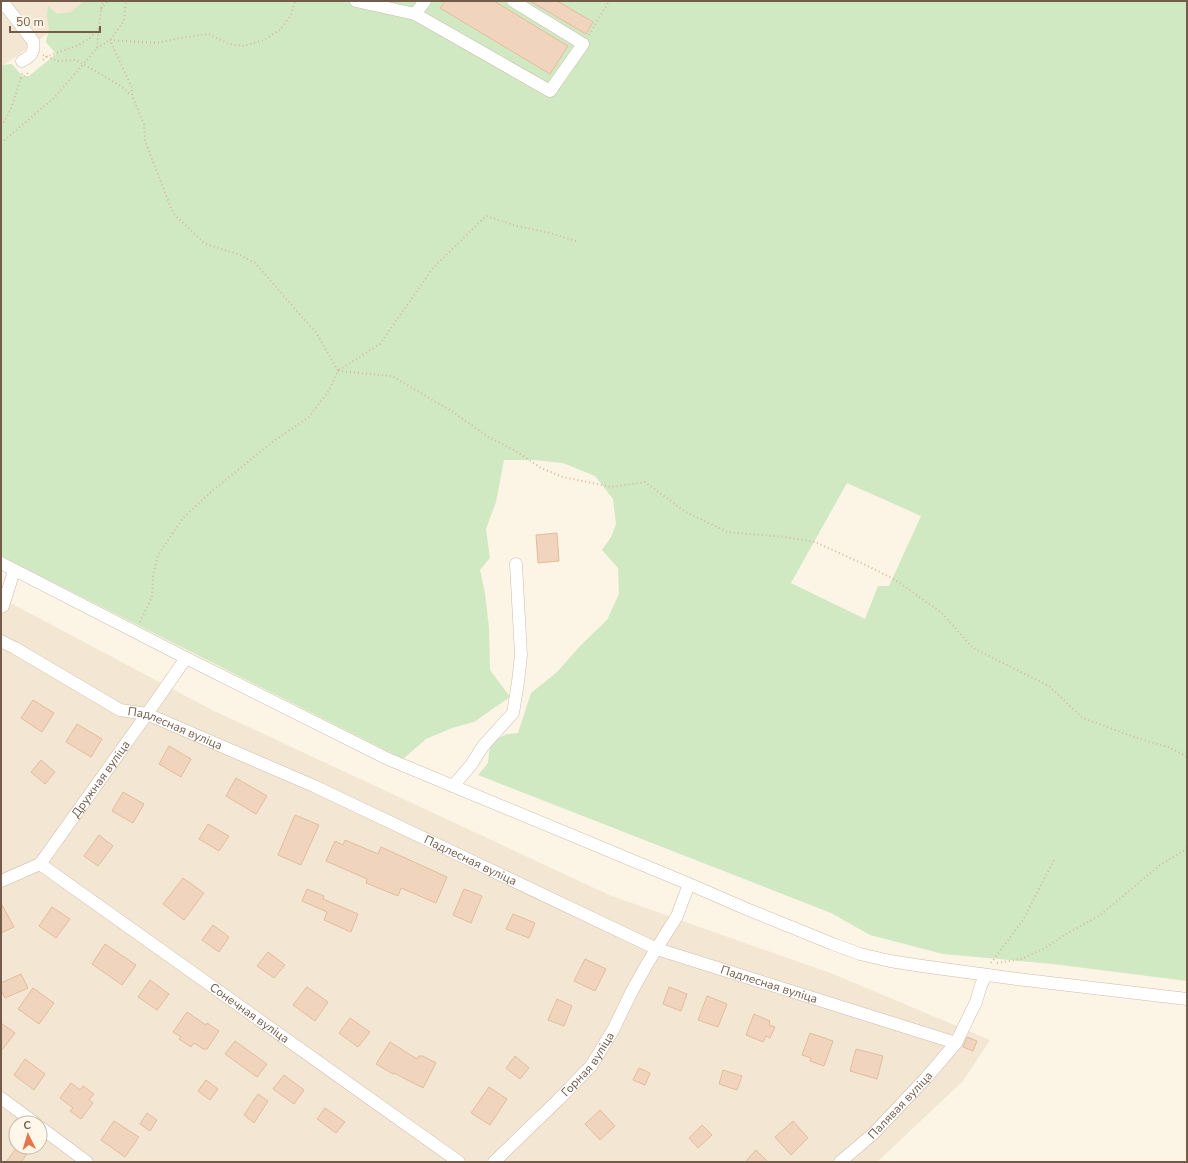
<svg xmlns="http://www.w3.org/2000/svg" width="1188" height="1163" viewBox="0 0 1188 1163" font-family="'Nunito Sans',sans-serif">
<style>
.residential{fill:#f3e6d3;fill-rule:evenodd}
.green{fill:#d0e9c3;fill-rule:evenodd}
.building{fill:#f0d4bd;stroke:#e3bc9d}
.lines{fill:none;stroke-linecap:round;stroke-linejoin:round}
.minor-casing{stroke:#cdbcab;stroke-width:13}
.path{stroke:#d5b8a0;stroke-width:2;stroke-dasharray:1 3;stroke-linecap:butt}
.minor{stroke:#fff;stroke-width:12}
.labels{text-anchor:middle;stroke-width:3;stroke-linejoin:round;paint-order:stroke}
.street-label{font-size:12px;fill:#745c4a;stroke:#fff8ea}
</style>
<rect width="100%" height="100%" fill="#fcf4e4"/>
<!-- residential -->
<g class="residential">
<path d="M 1,1 L 87,1 L 89,4 L 1,67 Z"/>
<path d="M 1,598 L 212,710 L 609,895 L 833,974 L 990,1040 L 963,1081 L 877,1162 L 1,1162 ZM 16,1123 L 40,1123 L 40,1147 L 16,1147 Z"/>
</g>
<!-- green -->
<path class="green" d="M 84,1 L 1187,1 L 1187,981 L 1053,964 L 943,954 L 870,935 L 831,913 L 478,775 L 488,763 L 490,742 L 507,734 L 518,733 L 531,693 L 557,672 L 581,645 L 607,620 L 619,594 L 618,568 L 602,550 L 611,537 L 616,524 L 613,499 L 595,476 L 563,463 L 534,460 L 504,460 L 496,502 L 486,529 L 490,558 L 480,570 L 485,593 L 489,628 L 490,670 L 510,697 L 474,722 L 452,728 L 426,739 L 403,759 L 1,556 L 1,67 L 3,65 L 12,64 L 22,76 L 29,76 L 56,54 L 46,42 L 49,29 L 47,16 L 48,6 L 57,14 L 71,12 ZM 847,483 L 921,516 L 889,586 L 878,586 L 865,619 L 791,583 Z"/>
<!-- building -->
<g class="building">
<path d="M 445,1 L 494,1 L 568,46 L 550,74 L 440,8 Z"/>
<path d="M 530,1 L 557,1 L 593,22 L 586,34 Z"/>
<path d="M 557,533 L 559,561 L 538,563 L 536,535 Z"/>
<path d="M 33,700 L 54,713 L 42,732 L 21,718 Z"/>
<path d="M 77,724 L 102,739 L 91,757 L 66,742 Z"/>
<path d="M 169,746 L 191,759 L 181,777 L 159,764 Z"/>
<path d="M 41,760 L 55,772 L 45,784 L 31,772 Z"/>
<path d="M 236,778 L 267,796 L 256,814 L 226,796 Z"/>
<path d="M 123,792 L 144,804 L 133,823 L 112,811 Z"/>
<path d="M 295,815 L 319,825 L 301,865 L 278,855 Z"/>
<path d="M 208,824 L 229,836 L 219,851 L 199,839 Z"/>
<path d="M 99,835 L 113,846 L 98,866 L 84,856 Z"/>
<path d="M 345,840 L 378,854 L 381,847 L 447,877 L 436,903 L 401,888 L 398,896 L 366,883 L 367,879 L 326,861 L 335,841 L 343,845 Z"/>
<path d="M 183,878 L 204,893 L 184,920 L 163,904 Z"/>
<path d="M 307,889 L 324,896 L 323,899 L 358,914 L 351,932 L 324,920 L 327,912 L 302,901 Z"/>
<path d="M 464,889 L 482,896 L 471,923 L 453,915 Z"/>
<path d="M 1,903 L 14,927 L 1,933 Z"/>
<path d="M 52,907 L 70,919 L 56,938 L 39,926 Z"/>
<path d="M 513,914 L 535,923 L 529,938 L 506,929 Z"/>
<path d="M 213,925 L 229,937 L 219,952 L 202,940 Z"/>
<path d="M 105,944 L 136,965 L 122,985 L 92,964 Z"/>
<path d="M 268,952 L 285,965 L 274,978 L 257,966 Z"/>
<path d="M 585,959 L 606,969 L 595,991 L 574,981 Z"/>
<path d="M 21,974 L 28,988 L 5,998 L 1,990 L 1,983 Z"/>
<path d="M 150,980 L 169,994 L 157,1010 L 138,997 Z"/>
<path d="M 307,987 L 328,1002 L 315,1021 L 293,1005 Z"/>
<path d="M 669,987 L 687,994 L 681,1011 L 663,1004 Z"/>
<path d="M 33,988 L 54,1003 L 39,1024 L 18,1009 Z"/>
<path d="M 707,996 L 727,1004 L 718,1027 L 698,1020 Z"/>
<path d="M 557,999 L 572,1006 L 564,1026 L 548,1020 Z"/>
<path d="M 187,1012 L 206,1025 L 207,1023 L 219,1031 L 207,1049 L 203,1049 L 194,1043 L 191,1047 L 179,1039 L 181,1037 L 173,1032 Z"/>
<path d="M 754,1014 L 770,1021 L 769,1025 L 775,1027 L 770,1038 L 766,1036 L 763,1042 L 746,1035 Z"/>
<path d="M 350,1018 L 370,1032 L 358,1047 L 339,1033 Z"/>
<path d="M 1,1023 L 15,1033 L 1,1051 Z"/>
<path d="M 810,1033 L 833,1041 L 824,1066 L 810,1061 L 811,1058 L 802,1055 Z"/>
<path d="M 967,1037 L 977,1041 L 973,1051 L 963,1047 Z"/>
<path d="M 235,1041 L 267,1064 L 257,1077 L 225,1054 Z"/>
<path d="M 390,1042 L 417,1059 L 419,1056 L 423,1056 L 436,1063 L 423,1088 L 394,1073 L 393,1074 L 376,1064 Z"/>
<path d="M 856,1049 L 883,1056 L 877,1079 L 850,1071 Z"/>
<path d="M 515,1056 L 529,1068 L 520,1079 L 506,1068 Z"/>
<path d="M 25,1059 L 45,1074 L 34,1090 L 14,1075 Z"/>
<path d="M 639,1068 L 650,1073 L 645,1085 L 633,1080 Z"/>
<path d="M 723,1070 L 742,1076 L 737,1090 L 719,1084 Z"/>
<path d="M 284,1075 L 304,1090 L 294,1104 L 273,1089 Z"/>
<path d="M 206,1080 L 218,1089 L 210,1100 L 198,1091 Z"/>
<path d="M 71,1083 L 80,1090 L 83,1086 L 94,1094 L 89,1100 L 93,1103 L 81,1119 L 70,1111 L 73,1108 L 60,1098 Z"/>
<path d="M 489,1087 L 507,1099 L 490,1125 L 471,1113 Z"/>
<path d="M 258,1094 L 268,1101 L 254,1123 L 244,1115 Z"/>
<path d="M 325,1108 L 345,1122 L 336,1133 L 317,1119 Z"/>
<path d="M 600,1110 L 615,1126 L 600,1140 L 585,1124 Z"/>
<path d="M 147,1113 L 157,1120 L 150,1131 L 140,1124 Z"/>
<path d="M 114,1121 L 139,1137 L 125,1157 L 101,1140 Z"/>
<path d="M 793,1121 L 808,1138 L 791,1155 L 775,1137 Z"/>
<path d="M 702,1125 L 712,1135 L 698,1148 L 689,1138 Z"/>
<path d="M 17,1147 L 32,1147 L 21,1162 L 6,1162 Z"/>
<path d="M 756,1150 L 768,1162 L 745,1162 Z"/>
</g>
<g class="lines">
<!-- minor casing -->
<g class="minor-casing">
<g id="minor">
<path d="M 2,1 L 33,41 C 35,51 32,56 22,61"/>
<path d="M 356,1 L 415,14 L 550,91 L 583,44 L 513,1"/>
<path d="M 415,14 L 425,1"/>
<path d="M 1,563 L 186,658 L 388,759 L 689,884 L 749,910 L 833,944 L 860,954 L 890,961 L 922,966 L 1017,979 L 1187,999"/>
<path d="M 1,607 L 3,606 L 14,571"/>
<path id="s1" d="M 1,641 L 15,648 L 120,710 L 147,714 L 314,786 L 657,949 L 956,1043"/>
<path d="M 453,786 L 471,765 L 483,746 L 513,713 L 518,682 L 521,655 L 516,564"/>
<path id="s2" d="M 40,864 L 459,1162"/>
<path id="s3" d="M 1,881 L 40,864 L 147,714 L 186,658"/>
<path d="M 1,1098 L 35,1123"/>
<path d="M 40,1127 L 87,1162"/>
<path id="s4" d="M 494,1162 L 558,1100 L 591,1066 L 613,1030 L 632,991 L 647,964 L 677,916 L 689,884"/>
<path id="s5" d="M 840,1162 L 873,1134 L 926,1078 L 956,1043 L 976,1002 L 981,985 L 986,975"/>
</g>
</g>
<!-- path -->
<g class="path">
<path d="M 101,9 L 108,1"/>
<path d="M 589,35 L 609,1"/>
<path d="M 97,48 L 110,40 L 124,21 L 126,1"/>
<path d="M 43,55 L 58,61 L 76,60 L 119,85 L 131,95"/>
<path d="M 43,60 L 46,57 L 78,45 L 90,38 L 99,28"/>
<path d="M 21,79 L 29,72"/>
<path d="M 1,126 C 13,110 16,91 23,72"/>
<path d="M 1,143 L 54,98 L 97,48 L 101,9 L 103,1"/>
<path d="M 339,370 L 380,344 L 433,268 L 486,216 L 517,226 L 550,233 L 576,241"/>
<path d="M 338,371 L 392,376 L 453,412 L 490,438 L 514,450 L 541,468 L 563,477 L 611,487 L 645,482 L 684,511 L 727,532 L 785,537 L 815,542 L 870,567 L 897,581 L 942,613 L 973,648 L 1049,686 L 1083,718 L 1134,737 L 1171,748 L 1187,757"/>
<path d="M 140,622 L 152,597 L 153,576 L 158,555 L 183,518 L 213,490 L 275,440 L 309,417 L 328,392 L 338,371 L 317,334 L 255,263 L 236,253 L 227,251 L 204,243 L 173,213 L 145,141 L 144,124 L 132,96 L 132,88 L 110,40 L 156,43 L 180,38 L 209,34 L 229,44 L 244,46 L 264,40 L 281,29 L 291,15 L 295,1"/>
<path d="M 991,963 L 1023,920 L 1054,860"/>
<path d="M 997,963 L 1021,959 L 1043,949 L 1066,934 L 1099,916 L 1117,901 L 1160,865 L 1185,850 L 1187,847"/>
</g>
<!-- minor -->
<use href="#minor" class="minor"/>
</g>
<g class="labels">
<!-- street labels -->
<g class="street-label">
<text dy="4" stroke="none"><textPath href="#s1" startOffset="196">Падлесная вуліца</textPath></text>
<text dy="4" stroke="none"><textPath href="#s3" startOffset="147">Дружная вуліца</textPath></text>
<text dy="4" stroke="none"><textPath href="#s1" startOffset="520">Падлесная вуліца</textPath></text>
<text dy="4" stroke="none"><textPath href="#s1" startOffset="844">Падлесная вуліца</textPath></text>
<text dy="4" stroke="none"><textPath href="#s2" startOffset="257">Сонечная вуліца</textPath></text>
<text dy="4" stroke="none"><textPath href="#s4" startOffset="136">Горная вуліца</textPath></text>
<text dy="4" stroke="none"><textPath href="#s5" startOffset="83">Палявая вуліца</textPath></text>
</g>
</g>
<!-- border -->
<rect width="1188" height="1163" fill="none" stroke="#745c4a" stroke-width="4"/>
<!-- north arrow -->
<g transform="translate(28 1135) rotate(355)"><circle r="19" fill="#fff8ea" stroke="#c7baaa"/>
<path d="M0-3L7 15L0 10L-7 15Z" fill="#e3774c"/>
<text y="-6" font-size="11" font-weight="bold" text-anchor="middle" fill="#745c4a">С</text>
</g>
<!-- scale -->
<path d="M10 26v6h90v-6" fill="none" stroke="#745c4a" stroke-width="2"/>
<text x="16" y="26" font-size="12" fill="#745c4a" stroke="#fff8ea" stroke-width="3" paint-order="stroke">50 m</text>
</svg>
